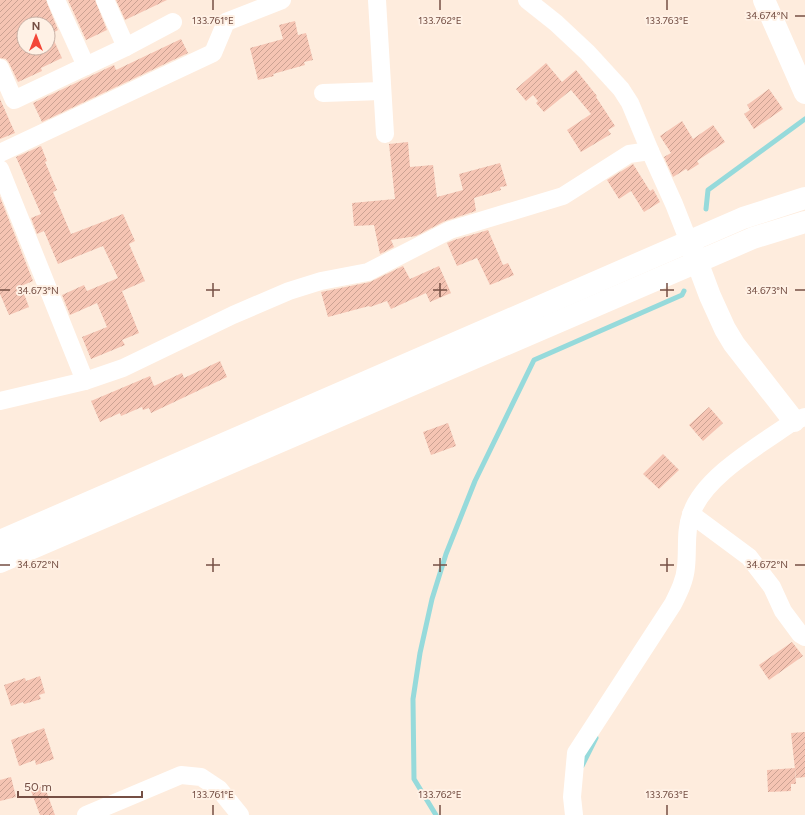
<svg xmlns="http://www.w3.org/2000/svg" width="805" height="815" viewBox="0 0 805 815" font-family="Figtree,sans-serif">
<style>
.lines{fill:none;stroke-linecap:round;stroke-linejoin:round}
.stream{stroke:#96dadb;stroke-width:5}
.building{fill:url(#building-hatch);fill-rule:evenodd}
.street{stroke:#fff;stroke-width:18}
.secondary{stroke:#fff;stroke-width:22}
.ticks{fill:none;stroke:#754f44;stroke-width:1.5}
.ticks-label{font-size:10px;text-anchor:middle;fill:#754f44;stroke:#fff1e5;stroke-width:4;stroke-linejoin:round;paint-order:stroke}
</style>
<defs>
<pattern id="building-hatch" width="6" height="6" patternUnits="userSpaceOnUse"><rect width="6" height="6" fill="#f5c4b3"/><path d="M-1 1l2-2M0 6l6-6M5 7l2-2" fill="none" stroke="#cba293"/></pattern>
</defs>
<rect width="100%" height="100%" fill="#feecdd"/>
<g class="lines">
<!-- stream -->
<g class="stream">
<path d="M 706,209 L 708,190 L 805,119"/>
<path d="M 582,766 L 596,738"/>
<path d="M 436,815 L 414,779 L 413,699 L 420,653 L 432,599 L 446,554 L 475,481 L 534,360 L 682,295 L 684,291"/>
</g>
</g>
<!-- building -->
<g class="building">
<path d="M 0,0 L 46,0 L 58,30 L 51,34 L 62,58 L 41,68 L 42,71 L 18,82 L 9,63 L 6,59 L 0,58 ZM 24,24 L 48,24 L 48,48 L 24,48 Z"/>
<path d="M 68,0 L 95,0 L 107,30 L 86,40 Z"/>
<path d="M 116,0 L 167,0 L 125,20 Z"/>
<path d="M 295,21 L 298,35 L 306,33 L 313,60 L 304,62 L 305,65 L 273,74 L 274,76 L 258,80 L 250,48 L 283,39 L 279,25 Z"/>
<path d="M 181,39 L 188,53 L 42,122 L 33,103 L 114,65 L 116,70 Z"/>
<path d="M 546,63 L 562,82 L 576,70 L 597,96 L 596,97 L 615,126 L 608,130 L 611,134 L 581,152 L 567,130 L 591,114 L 571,90 L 544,112 L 536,103 L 538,101 L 533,95 L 526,101 L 516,89 Z"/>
<path d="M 769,89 L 783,109 L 754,129 L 744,114 L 750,110 L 747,105 Z"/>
<path d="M 0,99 L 15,133 L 0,139 Z"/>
<path d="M 682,121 L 693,139 L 713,125 L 725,142 L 697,161 L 699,164 L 688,171 L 686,169 L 673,177 L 664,157 L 671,153 L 660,136 Z"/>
<path d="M 408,142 L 410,167 L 433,165 L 437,197 L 463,190 L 459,174 L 500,163 L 507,186 L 500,187 L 501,190 L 474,198 L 476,211 L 445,221 L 416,236 L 391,240 L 394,247 L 380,254 L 374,225 L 354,226 L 352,203 L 395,199 L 389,144 Z"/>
<path d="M 41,146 L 47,161 L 45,162 L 57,190 L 53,192 L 71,234 L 123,214 L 135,241 L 129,244 L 145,281 L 122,291 L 139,333 L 122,340 L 125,345 L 91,359 L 82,337 L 107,327 L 97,303 L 70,315 L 62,295 L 84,285 L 87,291 L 118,278 L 103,246 L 58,264 L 44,231 L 37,234 L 31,218 L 41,214 L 16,157 Z"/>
<path d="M 633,164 L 650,191 L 653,189 L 660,202 L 644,212 L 631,191 L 619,199 L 607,180 Z"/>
<path d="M 0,197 L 33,281 L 21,286 L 29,307 L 9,315 L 0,294 Z"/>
<path d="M 488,230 L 503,265 L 508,263 L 514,275 L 490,285 L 477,258 L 457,266 L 447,243 L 454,240 Z"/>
<path d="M 403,266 L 410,279 L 439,266 L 451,293 L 430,302 L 426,293 L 391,309 L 387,301 L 370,307 L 369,306 L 328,317 L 321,292 L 370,282 Z"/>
<path d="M 220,361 L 227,377 L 151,413 L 149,408 L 143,410 L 142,407 L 121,416 L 120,413 L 100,422 L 91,401 L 150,376 L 154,386 L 182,373 L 184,378 Z"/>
<path d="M 709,407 L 723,423 L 703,441 L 689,425 Z"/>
<path d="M 448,423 L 456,446 L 431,455 L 423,432 Z"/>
<path d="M 663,454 L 679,470 L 659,489 L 643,474 Z"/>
<path d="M 792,642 L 803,656 L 769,680 L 759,665 Z"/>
<path d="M 40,676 L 45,693 L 39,695 L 41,699 L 24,704 L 23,702 L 11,706 L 4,685 L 25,678 L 26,681 Z"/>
<path d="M 44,728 L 54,759 L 36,765 L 35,760 L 19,766 L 11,740 Z"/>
<path d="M 805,732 L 805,777 L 796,778 L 791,733 Z"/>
<path d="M 795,768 L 796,784 L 791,784 L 791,791 L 768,792 L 767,770 Z"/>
<path d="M 11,777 L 16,797 L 0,801 L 0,780 Z"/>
<path d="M 44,785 L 55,815 L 40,815 L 31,791 Z"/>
</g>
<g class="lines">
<!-- street -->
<g class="street">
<path d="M 56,0 L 86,66"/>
<path d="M 105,0 L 126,47"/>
<path d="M 377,0 L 385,134"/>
<path d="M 527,0 L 556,23 L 588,53 L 621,89 L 630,103 L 650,151"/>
<path d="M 0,68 L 14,100 L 126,47 L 173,22"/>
<path d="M 323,93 L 382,91"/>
<path d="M 0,153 L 213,53 L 226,22 L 282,0"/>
<path d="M 0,169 L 85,381"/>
<path d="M 0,401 L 85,381 L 123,368 L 233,315 L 289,291 L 321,281 L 368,272 L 450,230 L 563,196 L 629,154 L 650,151 L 674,204 L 689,242"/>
<path d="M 691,514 L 749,557 L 772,587 L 783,611 L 800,634 L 805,637"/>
<path d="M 86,815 L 181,775 L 201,777 L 219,789 L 240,815"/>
<path d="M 574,815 L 572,797 L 576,753 L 673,604 C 679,592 685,580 686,567 C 688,549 685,531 691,515 C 702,477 763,443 794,421 L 805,417"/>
</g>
<!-- secondary -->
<g class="secondary">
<path d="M 764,0 L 805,93"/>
<path d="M 692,248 L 710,296 L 725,329 L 734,344 L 794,421"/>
<path d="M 0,541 L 743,218 L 805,198"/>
<path d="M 0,562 L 753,238 L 805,222"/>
</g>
</g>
<!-- ticks -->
<path class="ticks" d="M 213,0 L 213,10M 440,0 L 440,10M 667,0 L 667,10M 795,16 L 805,16M 213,283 L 213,297M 440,283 L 440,297M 667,283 L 667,297M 0,290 L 10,290M 206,290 L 220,290M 433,290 L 447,290M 660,290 L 674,290M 795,290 L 805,290M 213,558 L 213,572M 440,558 L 440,572M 667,558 L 667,572M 0,565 L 10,565M 206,565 L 220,565M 433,565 L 447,565M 660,565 L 674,565M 795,565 L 805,565M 213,805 L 213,815M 440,805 L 440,815M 667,805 L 667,815"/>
<g class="ticks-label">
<text x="767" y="19">34.674°N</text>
<text x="213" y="24">133.761°E</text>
<text x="440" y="24">133.762°E</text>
<text x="667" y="24">133.763°E</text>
<text x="38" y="294">34.673°N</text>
<text x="767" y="294">34.673°N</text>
<text x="38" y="568">34.672°N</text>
<text x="767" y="568">34.672°N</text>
<text x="213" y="798">133.761°E</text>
<text x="440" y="798">133.762°E</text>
<text x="667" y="798">133.763°E</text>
</g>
<!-- north arrow -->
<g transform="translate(36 36)"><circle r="19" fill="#fff1e5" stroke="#c8b0a5"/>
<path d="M0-3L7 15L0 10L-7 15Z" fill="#f34637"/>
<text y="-6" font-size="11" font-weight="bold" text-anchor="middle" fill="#754f44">N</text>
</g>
<!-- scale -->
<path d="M18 791v6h124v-6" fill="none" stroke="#754f44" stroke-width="2"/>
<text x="24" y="791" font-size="12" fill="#754f44" stroke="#fff1e5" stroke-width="3" paint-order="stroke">50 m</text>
</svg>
